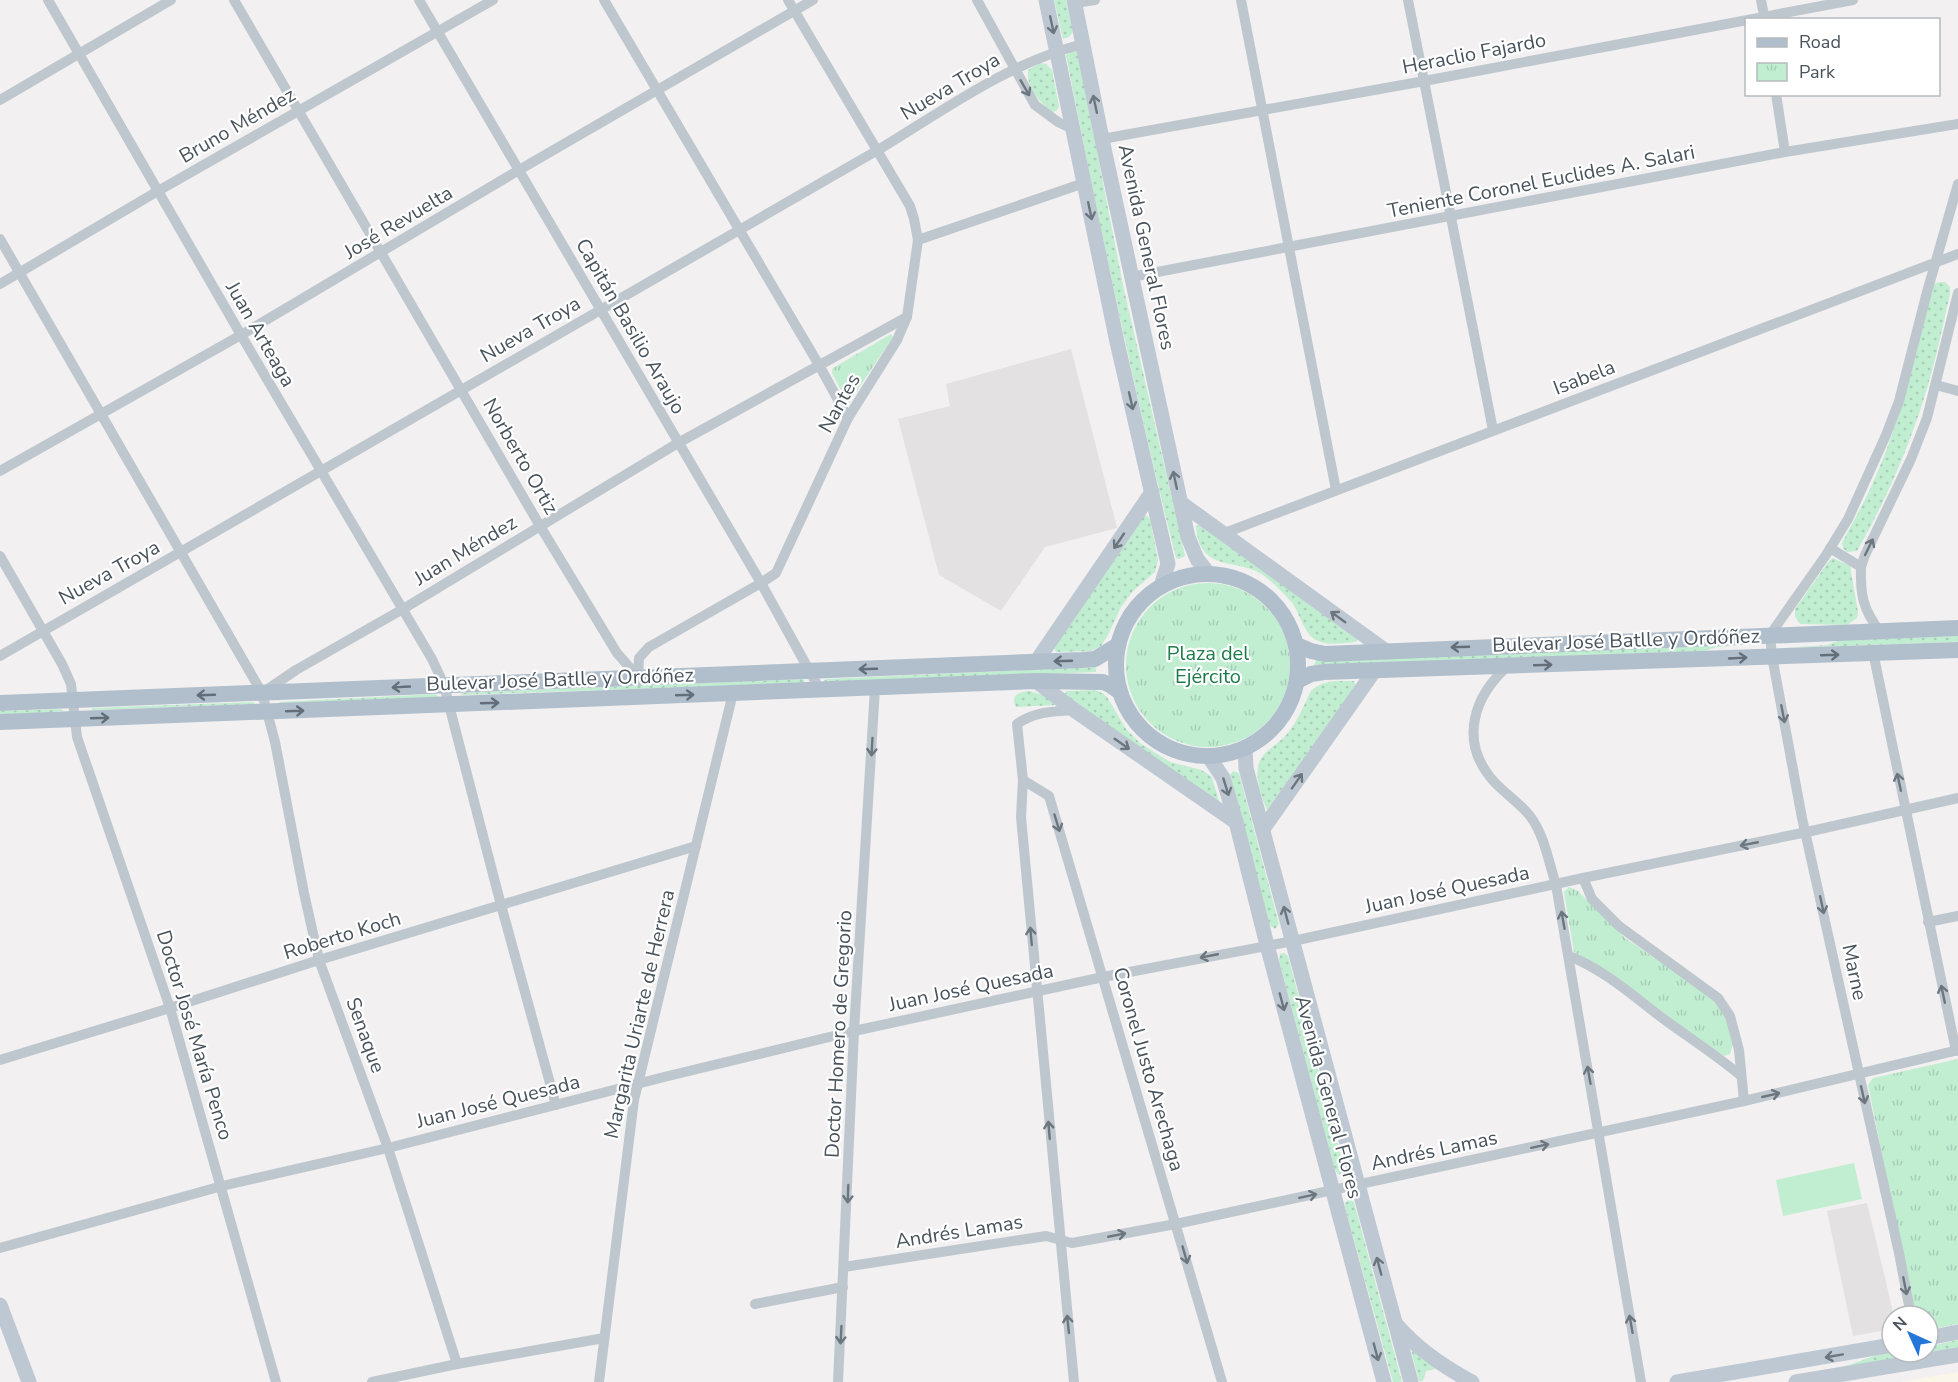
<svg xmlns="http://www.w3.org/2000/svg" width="1958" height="1382" viewBox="0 0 1958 1382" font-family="'Nunito Sans',sans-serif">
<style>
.commercial{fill:#fbf6ea}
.education{fill:#e3e1e1}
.grass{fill:url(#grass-dots)}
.park{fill:url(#park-tufts)}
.garden{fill:#c1edd1}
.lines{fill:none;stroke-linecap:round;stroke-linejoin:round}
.street{stroke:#bfc7ce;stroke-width:10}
.secondary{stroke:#bec8d2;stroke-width:15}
.primary{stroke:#b1bfcd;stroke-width:16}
.oneway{stroke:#6c767f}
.oneway2{stroke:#6c767e}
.oneway3{stroke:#636e78}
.labels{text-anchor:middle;stroke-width:4.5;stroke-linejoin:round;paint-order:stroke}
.street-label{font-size:20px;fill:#49535c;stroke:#fff}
.park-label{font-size:20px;fill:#1d7a49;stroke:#fff}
</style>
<defs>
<pattern id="grass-dots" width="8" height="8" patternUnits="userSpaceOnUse" patternTransform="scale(1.5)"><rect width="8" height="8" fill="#c1edd1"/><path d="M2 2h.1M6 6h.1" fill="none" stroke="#a7cdb6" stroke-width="1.8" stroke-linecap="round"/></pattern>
<pattern id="park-tufts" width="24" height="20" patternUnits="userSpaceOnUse" patternTransform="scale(1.5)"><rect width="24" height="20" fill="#c1edd1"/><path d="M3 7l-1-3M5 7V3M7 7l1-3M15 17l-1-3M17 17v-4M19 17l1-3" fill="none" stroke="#a7cdb6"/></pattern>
</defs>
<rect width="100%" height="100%" fill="#f2f0f0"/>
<!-- commercial -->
<path class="commercial" d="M 1958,1372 L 1958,1382 L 1899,1382 Z"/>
<!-- education -->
<g class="education">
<path d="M 1071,349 L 1117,528 L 1045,547 L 1001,611 L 939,575 L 898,419 L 950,406 L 946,384 Z"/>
<path d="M 1867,1203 L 1894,1316 L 1892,1316 L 1892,1329 L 1853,1336 L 1827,1211 Z"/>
</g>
<!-- grass -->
<g class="grass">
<path d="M 1054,0 L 1066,0 L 1073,32 L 1069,37 L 1063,39 Z"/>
<path d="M 1077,50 L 1123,285 L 1185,556 L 1179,559 L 1176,558 C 1134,391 1099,223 1066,55 L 1071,51 Z"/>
<path d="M 1040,63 L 1046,64 L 1052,70 L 1059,107 L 1056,111 L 1053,112 C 1040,104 1026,86 1028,70 Z"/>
<path d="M 1939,282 L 1945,282 L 1950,287 L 1950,294 C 1942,329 1935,364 1924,398 C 1907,452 1885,502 1857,551 L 1847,552 L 1843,548 L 1842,543 C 1852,524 1863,505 1872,485 C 1900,423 1916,356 1932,290 L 1934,284 Z"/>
<path d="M 1146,515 L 1150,519 L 1158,560 L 1155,572 L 1133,591 L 1121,607 L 1108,635 L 1101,646 L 1091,651 L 1056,652 L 1054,648 L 1144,516 Z"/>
<path d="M 1199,525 L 1358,639 L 1358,640 L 1355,642 C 1344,643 1329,646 1318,641 C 1304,635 1301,616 1293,604 C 1284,593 1274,583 1263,575 C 1240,559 1207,571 1198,539 C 1197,534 1196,531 1196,526 Z"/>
<path d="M 1833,558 L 1850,566 L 1858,612 L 1857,618 L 1847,625 L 1800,624 L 1795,616 L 1795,609 L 1829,561 Z"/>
<path d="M 1958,636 L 1958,642 L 1785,648 L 1827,645 L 1840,640 Z"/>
<path d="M 1753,644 L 1717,647 L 1704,651 L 1314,665 L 1316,660 Z"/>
<path d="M 1096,667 L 1096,672 L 826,683 L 824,681 L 826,679 Z"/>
<path d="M 803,679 L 805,683 L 461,695 L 462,693 Z"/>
<path d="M 1354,681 L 1356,686 L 1267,810 C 1261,796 1252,771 1262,757 C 1268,749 1279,743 1286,735 C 1298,722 1303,706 1311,691 C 1323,679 1339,681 1354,681 Z"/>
<path d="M 1095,690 L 1102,693 L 1107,697 L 1126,729 L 1140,743 L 1170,762 L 1201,770 L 1208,774 L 1212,778 L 1219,801 L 1217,803 L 1064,695 L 1067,691 Z"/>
<path d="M 1029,691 L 1049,697 L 1055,705 L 1016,707 C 1010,696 1018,692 1029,691 Z"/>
<path d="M 436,694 L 438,697 L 280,704 L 279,702 Z"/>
<path d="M 253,702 L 255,704 L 91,710 L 93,708 Z"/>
<path d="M 61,709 L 63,711 L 0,716 L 0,711 Z"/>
<path d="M 1233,771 L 1239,773 L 1279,924 L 1275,929 L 1269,925 L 1230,775 Z"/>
<path d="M 1284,953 L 1288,956 L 1345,1171 L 1341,1175 L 1338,1174 L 1335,1170 L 1279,960 L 1280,954 Z"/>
<path d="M 1350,1199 L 1354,1202 L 1402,1382 L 1393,1382 L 1345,1207 L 1345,1203 Z"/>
<path d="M 1958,1340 L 1958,1348 L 1932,1353 L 1930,1350 L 1931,1346 Z"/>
<path d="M 1410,1346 L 1436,1366 L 1435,1369 L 1426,1371 L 1423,1381 L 1419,1381 Z"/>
<path d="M 1893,1352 L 1911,1352 L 1911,1354 L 1909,1356 L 1843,1367 L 1877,1355 Z"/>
</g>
<!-- park -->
<g class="park">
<path d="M 891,334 L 893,337 L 848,404 L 832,373 L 833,368 Z"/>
<circle cx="1208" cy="665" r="82"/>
<path d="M 1569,887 L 1578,891 L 1625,938 L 1709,995 L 1724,1011 L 1733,1044 L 1730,1054 L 1724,1056 L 1574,952 L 1564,892 Z"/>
<path d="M 1958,1059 L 1958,1324 L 1928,1330 L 1928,1316 L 1915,1316 L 1868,1085 L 1873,1078 Z"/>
</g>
<!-- garden -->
<path class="garden" d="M 1854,1163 L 1862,1199 L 1783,1216 L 1776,1180 Z"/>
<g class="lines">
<!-- street -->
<g class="street">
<path d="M 48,0 L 241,335 L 432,659 L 444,685 L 449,705 L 501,905 L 556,1105"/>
<path d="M 234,0 L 540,526 L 617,653 L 638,677"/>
<path d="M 419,0 L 761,583 L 820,690"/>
<path d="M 604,0 L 819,365 L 848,418"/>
<path d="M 977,0 L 1035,105 L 1058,122 L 1073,129"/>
<path d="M 1241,0 L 1336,490"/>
<path d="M 1408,0 L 1493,430"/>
<path d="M 1761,0 L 1765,20"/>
<path d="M 1075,3 L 1095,0"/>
<path d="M 1776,94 L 1785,152"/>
<path d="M 0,100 L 171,0"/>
<path d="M 1102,139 L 1419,82 L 1853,0"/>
<path d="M 0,239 L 262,693 L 275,742 L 304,893 L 319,960 L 388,1148 L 457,1364"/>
<path d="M 918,240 L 1084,183"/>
<path d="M 1131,277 L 1785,152 L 1958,124"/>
<path d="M 0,284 L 158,191 L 493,0"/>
<path d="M 1936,385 L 1958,391"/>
<path d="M 0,471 L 241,335 L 519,170 L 813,0"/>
<path d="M 1222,534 L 1958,254"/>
<path d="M 1830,548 L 1861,567 L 1865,555 L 1911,459 L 1927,418 L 1958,293"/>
<path d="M 0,556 L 62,664 L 71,684 L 77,737 L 170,1008 L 276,1382"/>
<path d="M 1861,567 C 1860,595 1863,609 1880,632"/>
<path d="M 1873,652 L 1956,1051"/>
<path d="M 0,656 L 878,150 C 943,111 1007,63 1083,44"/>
<path d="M 1508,666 C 1474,696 1460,739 1490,777 C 1501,791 1518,801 1530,816 C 1544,834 1549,863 1556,885 L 1641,1382"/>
<path d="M 638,677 L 639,658 L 649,647 L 761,583 L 776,573 L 848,418 L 897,340 L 907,317 L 918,240 L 914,219 L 910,206 L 788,0"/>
<path d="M 265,691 L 296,670 L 403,609 L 678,443 L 907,317"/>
<path d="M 1074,710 C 1052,712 1035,711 1017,724 L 1023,780 L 1021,817 L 1074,1382"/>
<path d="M 1023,780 L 1049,796 L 1222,1382"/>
<path d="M 1583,878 L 1592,899 L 1619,926 L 1718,998 L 1730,1016 L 1739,1050 L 1744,1101"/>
<path d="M 1928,922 L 1958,916"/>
<path d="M 1569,956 C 1605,970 1634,997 1665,1020 C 1691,1039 1716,1055 1740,1075"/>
<path d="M 0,1060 L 170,1008 L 319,960 L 696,846"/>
<path d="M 0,1248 L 222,1186 L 388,1148 L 664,1077 L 854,1031 L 1103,977 L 1293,941 L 1583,878 L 1807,832 L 1958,798"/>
<path d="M 844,1267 L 1046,1236 L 1072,1243 L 1176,1224 L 1744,1101 L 1958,1050"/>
<path d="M 755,1304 L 843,1287"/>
<path d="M 1911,1316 L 1899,1253 L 1802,818 L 1772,656 L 1770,635 L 1826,555 L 1848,519 L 1886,435 L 1899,401 L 1927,292 L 1958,184"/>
<path d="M 372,1382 L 457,1364 L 604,1338"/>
<path d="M 599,1382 L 634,1100 L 733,693"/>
<path d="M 838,1382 L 854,1031 L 875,688"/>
</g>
<!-- secondary -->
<g class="secondary">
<path d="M 1046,0 L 1117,342 L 1168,564 L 1161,586"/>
<path d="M 1074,0 L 1103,144 L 1188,537 L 1197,559 L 1208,573"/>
<path d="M 1181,503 L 1386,651"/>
<path d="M 1036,662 L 1152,492"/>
<path d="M 1036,681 L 1074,710 L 1236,822"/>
<path d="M 1245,748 L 1246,768 L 1411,1382"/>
<path d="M 1209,757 L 1223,778 L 1236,822 L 1267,945 L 1384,1382"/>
<path d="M 1263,829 L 1375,670"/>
<path d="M 0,1305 L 29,1382"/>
<path d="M 1396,1324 C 1417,1349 1444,1367 1472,1382"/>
<path d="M 1928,1338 L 1958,1332"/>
<path d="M 1677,1382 L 1892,1345"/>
<path d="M 1796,1382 L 1958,1355"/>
</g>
<!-- primary -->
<g class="primary">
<circle cx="1207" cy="665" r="91"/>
<path d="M 1297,645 L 1311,651 L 1325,654 L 1958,628"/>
<path d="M 1297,681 L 1311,674 L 1324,672 L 1958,650"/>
<path d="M 0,703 L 1082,660 L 1095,659 L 1118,645"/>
<path d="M 0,722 L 1036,681 L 1103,682 L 1110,685 L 1120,692"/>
</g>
</g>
<!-- one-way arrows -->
<defs><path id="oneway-shaft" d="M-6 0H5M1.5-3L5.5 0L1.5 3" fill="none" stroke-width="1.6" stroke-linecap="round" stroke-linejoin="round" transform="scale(1.5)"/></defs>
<g class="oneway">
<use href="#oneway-shaft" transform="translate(1052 25) rotate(78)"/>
<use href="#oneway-shaft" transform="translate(1095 104) rotate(-102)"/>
<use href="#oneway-shaft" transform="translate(1090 211) rotate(78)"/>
<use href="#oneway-shaft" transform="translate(1131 401) rotate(77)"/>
<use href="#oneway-shaft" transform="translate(1175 480) rotate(-102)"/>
<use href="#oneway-shaft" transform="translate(1119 541) rotate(124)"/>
<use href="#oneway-shaft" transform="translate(1338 617) rotate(-144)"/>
<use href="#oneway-shaft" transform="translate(1122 744) rotate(35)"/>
<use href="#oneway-shaft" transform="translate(1297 781) rotate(-55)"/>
<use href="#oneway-shaft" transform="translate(1226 787) rotate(73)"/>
<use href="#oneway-shaft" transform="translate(1286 915) rotate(-105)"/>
<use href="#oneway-shaft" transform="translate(1282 1002) rotate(75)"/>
<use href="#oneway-shaft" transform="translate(1379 1266) rotate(-105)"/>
<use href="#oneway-shaft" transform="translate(1376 1352) rotate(75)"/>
<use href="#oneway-shaft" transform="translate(1834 1356) rotate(170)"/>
</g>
<g class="oneway2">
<use href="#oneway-shaft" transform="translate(1025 88) rotate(60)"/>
<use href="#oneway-shaft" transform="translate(1869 547) rotate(-64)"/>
<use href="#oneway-shaft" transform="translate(1783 714) rotate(79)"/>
<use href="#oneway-shaft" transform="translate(872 747) rotate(93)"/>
<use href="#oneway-shaft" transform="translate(1899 782) rotate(-102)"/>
<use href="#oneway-shaft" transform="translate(1057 823) rotate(73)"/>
<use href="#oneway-shaft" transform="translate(1749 844) rotate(169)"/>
<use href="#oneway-shaft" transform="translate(1822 905) rotate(78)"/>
<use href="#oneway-shaft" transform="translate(1563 920) rotate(-100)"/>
<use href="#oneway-shaft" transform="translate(1031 936) rotate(-95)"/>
<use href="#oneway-shaft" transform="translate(1209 956) rotate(169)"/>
<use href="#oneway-shaft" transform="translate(1943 994) rotate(-102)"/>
<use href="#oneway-shaft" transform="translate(1589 1075) rotate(-100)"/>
<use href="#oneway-shaft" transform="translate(1771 1095) rotate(-13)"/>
<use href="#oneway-shaft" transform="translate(1863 1095) rotate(77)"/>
<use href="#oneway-shaft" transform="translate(1049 1130) rotate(-95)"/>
<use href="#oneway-shaft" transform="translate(1540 1146) rotate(-12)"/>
<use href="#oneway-shaft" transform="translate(848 1194) rotate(92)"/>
<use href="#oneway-shaft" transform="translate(1308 1196) rotate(-12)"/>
<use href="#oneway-shaft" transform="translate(1117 1235) rotate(-11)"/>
<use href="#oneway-shaft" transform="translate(1185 1255) rotate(74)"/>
<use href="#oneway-shaft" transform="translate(1905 1286) rotate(79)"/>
<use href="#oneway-shaft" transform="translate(1068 1324) rotate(-96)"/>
<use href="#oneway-shaft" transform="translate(1631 1324) rotate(-100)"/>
<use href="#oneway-shaft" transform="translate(841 1335) rotate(93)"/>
</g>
<g class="oneway3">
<use href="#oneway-shaft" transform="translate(1460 647) rotate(178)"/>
<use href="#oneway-shaft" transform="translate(1830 655) rotate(-2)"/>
<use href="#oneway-shaft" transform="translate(1738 658) rotate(-3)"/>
<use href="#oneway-shaft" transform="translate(1063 661) rotate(178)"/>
<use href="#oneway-shaft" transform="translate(1543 665) rotate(-2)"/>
<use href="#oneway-shaft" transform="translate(868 669) rotate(178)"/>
<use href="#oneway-shaft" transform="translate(401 687) rotate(177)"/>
<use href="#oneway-shaft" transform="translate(206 695) rotate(178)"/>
<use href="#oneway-shaft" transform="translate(685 695) rotate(-2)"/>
<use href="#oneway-shaft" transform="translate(490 703) rotate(-2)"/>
<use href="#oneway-shaft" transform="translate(295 711) rotate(-2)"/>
<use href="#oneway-shaft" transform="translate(100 718) rotate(-2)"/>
</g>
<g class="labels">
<!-- street labels -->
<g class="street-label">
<text transform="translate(1474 53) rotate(-11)" y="7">Heraclio Fajardo</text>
<text transform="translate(950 86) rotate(-31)" y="7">Nueva Troya</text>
<text transform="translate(237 125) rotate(-30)" y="7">Bruno Méndez</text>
<text transform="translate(1541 181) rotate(-11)" y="7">Teniente Coronel Euclides A. Salari</text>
<text transform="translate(398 222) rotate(-31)" y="7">José Revuelta</text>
<text transform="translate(1147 247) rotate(78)" y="7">Avenida General Flores</text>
<text transform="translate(631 326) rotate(60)" y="7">Capitán Basilio Araujo</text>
<text transform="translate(530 329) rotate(-30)" y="7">Nueva Troya</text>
<text transform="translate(261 334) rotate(60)" y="7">Juan Arteaga</text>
<text transform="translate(1584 377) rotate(-21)" y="7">Isabela</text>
<text transform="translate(839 403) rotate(-61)" y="7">Nantes</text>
<text transform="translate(521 456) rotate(60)" y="7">Norberto Ortiz</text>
<text transform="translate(465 550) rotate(-31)" y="7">Juan Méndez</text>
<text transform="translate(109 572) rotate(-29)" y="7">Nueva Troya</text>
<text transform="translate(1626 640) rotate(-2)" y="7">Bulevar José Batlle y Ordóñez</text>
<text transform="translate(560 679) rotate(-2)" y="7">Bulevar José Batlle y Ordóñez</text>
<text transform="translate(1447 889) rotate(-12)" y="7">Juan José Quesada</text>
<text transform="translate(342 935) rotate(-17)" y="7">Roberto Koch</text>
<text transform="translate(1855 972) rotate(78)" y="7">Marne</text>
<text transform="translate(971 987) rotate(-12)" y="7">Juan José Quesada</text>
<text transform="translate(639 1014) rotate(-77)" y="7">Margarita Uriarte de Herrera</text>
<text transform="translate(838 1034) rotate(-87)" y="7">Doctor Homero de Gregorio</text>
<text transform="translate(195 1035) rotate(73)" y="7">Doctor José María Penco</text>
<text transform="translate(366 1035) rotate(70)" y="7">Senaque</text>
<text transform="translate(1149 1069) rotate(74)" y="7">Coronel Justo Arechaga</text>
<text transform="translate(1329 1097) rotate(75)" y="7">Avenida General Flores</text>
<text transform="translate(498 1101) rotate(-14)" y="7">Juan José Quesada</text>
<text transform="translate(1434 1150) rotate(-12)" y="7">Andrés Lamas</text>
<text transform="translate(959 1231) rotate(-9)" y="7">Andrés Lamas</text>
</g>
<!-- park labels -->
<g class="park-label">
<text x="1208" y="660">Plaza del<tspan x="1208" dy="23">Ejército</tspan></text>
</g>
</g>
<!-- legend -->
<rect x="1745" y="18" width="195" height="78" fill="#ffffff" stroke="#b6babe" stroke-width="1.5"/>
<rect x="1757" y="38" width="30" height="9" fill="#b1bfcd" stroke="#b6babe" stroke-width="1.5"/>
<text x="1799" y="48" font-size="18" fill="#49535c">Road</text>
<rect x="1757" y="63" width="30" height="18" fill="url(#park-tufts)" stroke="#b6babe" stroke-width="1.5"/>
<text x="1799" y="78" font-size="18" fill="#49535c">Park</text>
<!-- north arrow -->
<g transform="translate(1910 1334) rotate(315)"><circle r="28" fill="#ffffff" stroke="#b6babe" stroke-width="1.5"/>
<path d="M0-4.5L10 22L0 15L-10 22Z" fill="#2476d8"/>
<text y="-9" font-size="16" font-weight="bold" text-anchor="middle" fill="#49535c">N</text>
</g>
</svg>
